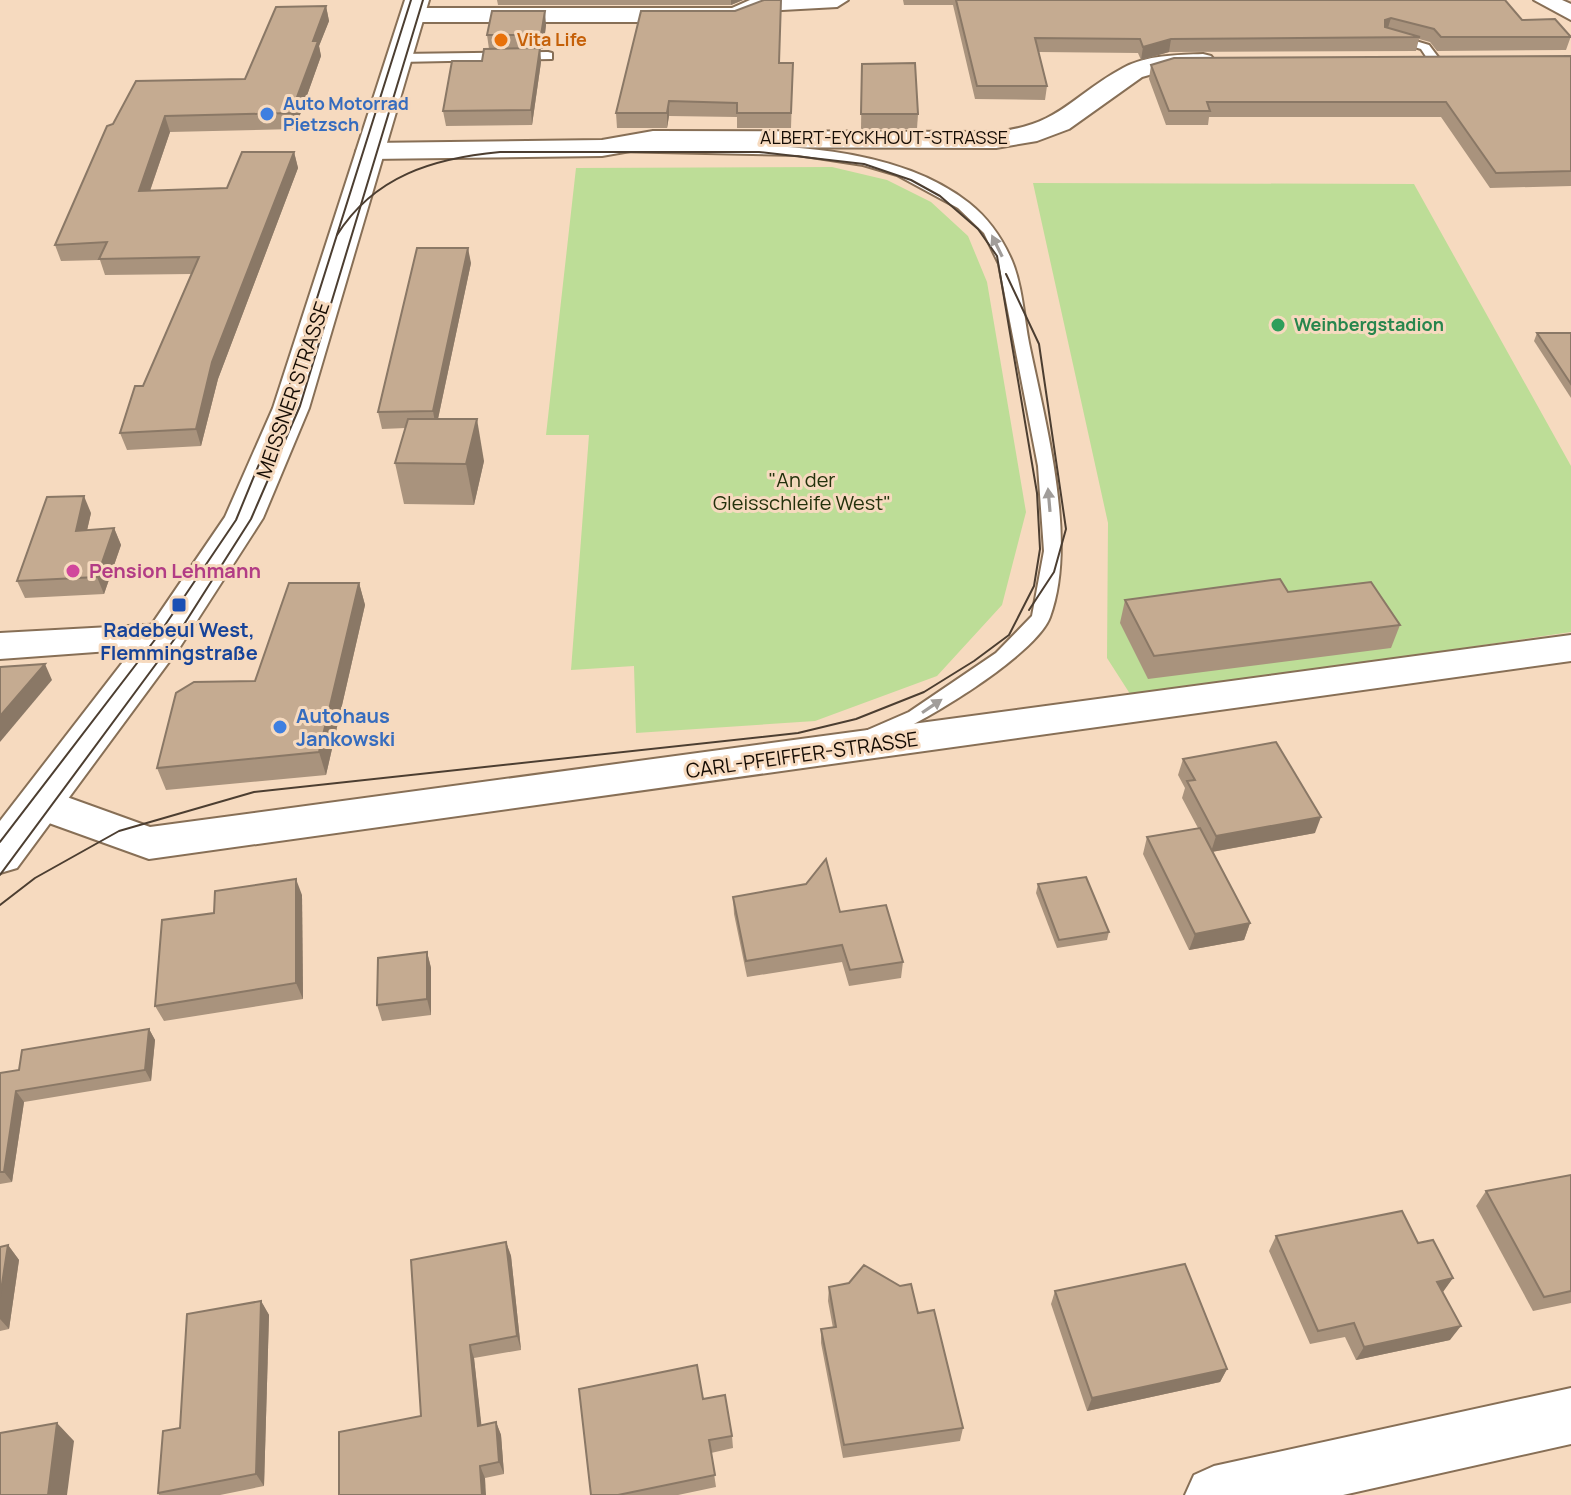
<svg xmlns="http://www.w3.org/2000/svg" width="1571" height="1495" viewBox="0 0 1571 1495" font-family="Manrope,sans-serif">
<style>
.green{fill:#bddd97}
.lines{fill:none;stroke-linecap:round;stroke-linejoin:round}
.service-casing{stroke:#876f56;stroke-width:4}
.minor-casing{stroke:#876f56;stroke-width:4}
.secondary-casing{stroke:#876f56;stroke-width:4}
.service{fill:#fff;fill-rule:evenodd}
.minor{fill:#fff;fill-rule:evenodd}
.secondary{fill:#fff;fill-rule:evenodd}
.tram{stroke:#4c3e31;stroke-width:2}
.wall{fill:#a9937d}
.shaded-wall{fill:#8a7866}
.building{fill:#c5ab91;stroke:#8a7866;stroke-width:2}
.oneway{fill:#a19d9a}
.food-dot{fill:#e8710a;stroke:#f6dabf;stroke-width:3}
.shop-dot{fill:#3f7fe0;stroke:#f6dabf;stroke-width:3}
.leisure-dot{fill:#2e9e5b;stroke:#f6dabf;stroke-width:3}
.hotel-dot{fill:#d1479c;stroke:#f6dabf;stroke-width:3}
.transit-dot{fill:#1a4fb4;stroke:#f6dabf;stroke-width:3}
.labels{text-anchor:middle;stroke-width:6;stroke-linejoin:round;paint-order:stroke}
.far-food-label{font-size:18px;font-weight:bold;fill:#c56008;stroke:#f6dabf;text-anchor:start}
.far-shop-label{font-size:18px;font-weight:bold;fill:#366cbe;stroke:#f6dabf;text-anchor:start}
.far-street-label{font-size:18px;fill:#140b03;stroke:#f6dabf}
.far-leisure-label{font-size:18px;font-weight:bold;fill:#27864d;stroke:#f6dabf;text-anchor:start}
.street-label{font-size:20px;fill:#140b03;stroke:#f6dabf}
.park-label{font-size:20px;fill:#23320c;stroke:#f6dabf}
.hotel-label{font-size:20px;font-weight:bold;fill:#b23c85;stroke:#f6dabf;text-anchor:start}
.transit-label{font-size:20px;font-weight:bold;fill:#164399;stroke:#f6dabf}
.shop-label{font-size:20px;font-weight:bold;fill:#366cbe;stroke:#f6dabf;text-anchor:start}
</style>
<rect width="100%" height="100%" fill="#f6dabf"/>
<!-- green -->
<g class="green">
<path d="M 832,167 L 887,180 L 931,202 L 968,236 L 987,282 L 1026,512 L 1002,605 L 937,676 L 815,721 L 636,733 L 634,666 L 571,670 L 589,435 L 546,435 L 576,168 Z"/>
<path d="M 1033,183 L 1414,184 L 1571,466 L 1571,632 L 1132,697 L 1107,658 L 1108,523 Z"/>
</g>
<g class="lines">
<!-- service casing -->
<g class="service-casing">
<g id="service">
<path d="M 1392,34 L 1429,45 L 1441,61 L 1431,64 L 1421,49 L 1388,39 L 1388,35 Z"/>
<path d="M 548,52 L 552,53 L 552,59 L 399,62 L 393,58 L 399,54 Z"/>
<path d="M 618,144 C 725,146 881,133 969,203 C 989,219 1002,238 1012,261 C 1022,285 1024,317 1029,343 C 1045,421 1078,541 1050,617 C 1036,656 910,732 870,744 L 860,737 L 863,732 L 909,712 L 996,653 L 1032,616 L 1044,551 L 1038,466 L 999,264 L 984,233 L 958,208 L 897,175 L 863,165 L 798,155 L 613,151 L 613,145 Z"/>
</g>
</g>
<!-- minor casing -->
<g class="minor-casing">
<g id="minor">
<path d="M 750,0 L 848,0 L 837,7 L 764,11 L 735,22 L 412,22 L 401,15 L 412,8 L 732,8 Z"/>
<path d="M 1534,0 L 1562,0 L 1571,4 L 1571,20 Z"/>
<path d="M 1203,54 L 1211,56 L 1215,61 L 1211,66 L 1170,69 L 1142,77 L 1069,129 L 1037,141 L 996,148 L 653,147 L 602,156 L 369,159 L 356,151 L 369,143 L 602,140 L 653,131 L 996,132 C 1062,124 1071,96 1123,68 C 1146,55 1177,55 1203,54 Z"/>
<path d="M 165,624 L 178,628 L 184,637 L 178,646 L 0,659 L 0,633 Z"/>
<path d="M 1571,635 L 1571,661 L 149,859 L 24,814 L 18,803 L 24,792 L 39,787 L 150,827 Z"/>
<path d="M 1571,1388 L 1571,1444 L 1343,1495 L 1185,1495 L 1194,1475 L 1214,1466 Z"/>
</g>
</g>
<!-- secondary casing -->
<g class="secondary-casing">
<path id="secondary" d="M 405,0 L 429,0 L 309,408 L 263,518 L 180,647 L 17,868 L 0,873 L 0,821 L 150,627 L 225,517 L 273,408 Z"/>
</g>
<!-- service -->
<use href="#service" class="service"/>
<!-- minor -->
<use href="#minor" class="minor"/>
<!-- secondary -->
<use href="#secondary" class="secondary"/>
<!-- tram -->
<g class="tram">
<path d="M 1006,274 L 1039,344 L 1066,529 L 1054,572 L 1029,610"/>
<path d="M 0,842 L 157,637 L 236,520 L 283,406 L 411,0"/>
<path d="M 0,875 L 176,637 L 251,519 L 300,406 L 423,0"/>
<path d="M 0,905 L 35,878 L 119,831 L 254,792 L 798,733 L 856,719 L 924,692 L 974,661 L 1009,635 L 1034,586 L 1040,549 L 1037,493 L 997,256 L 978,229 L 940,196 L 911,180 L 864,164 L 759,152 L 500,152 C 434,158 374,176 337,235"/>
</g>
</g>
<!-- wall -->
<g class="wall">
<path d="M 497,0 L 743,0 L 731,5 L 498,5 Z"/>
<path d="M 903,0 L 1505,0 L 1522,20 L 1571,36 L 1566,50 L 1437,51 L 1430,42 L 1419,39 L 1416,51 L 1169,52 L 1141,60 L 1138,53 L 1039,52 L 1047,86 L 1045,100 L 975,99 L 953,5 L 904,5 Z"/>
<path d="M 326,6 L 329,21 L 319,46 L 321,56 L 295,129 L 170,132 L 150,191 L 227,188 L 294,152 L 298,168 L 218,379 L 201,446 L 127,450 L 120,433 L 143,386 L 191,274 L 105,275 L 100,260 L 61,261 L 55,245 L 107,126 L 245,79 Z"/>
<path d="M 546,25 L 543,49 L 540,49 L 541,62 L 532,125 L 446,126 L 443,111 L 482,61 L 489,49 L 487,35 Z"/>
<path d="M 1571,56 L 1571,186 L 1490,188 L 1441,117 L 1209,117 L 1208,125 L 1166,125 L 1149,79 L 1151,65 Z"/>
<path d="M 780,63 L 793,63 L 791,128 L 737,128 L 737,117 L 669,116 L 667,128 L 617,128 L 616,113 Z"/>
<path d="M 862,64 L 918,114 L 917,129 L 861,129 Z"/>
<path d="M 471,263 L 438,419 L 484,461 L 474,505 L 404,504 L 395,463 L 406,428 L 382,429 L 378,412 Z"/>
<path d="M 1537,333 L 1571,333 L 1571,398 L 1534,341 Z"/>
<path d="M 91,513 L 87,530 L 114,528 L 121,545 L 104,594 L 25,598 L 17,581 Z"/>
<path d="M 359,583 L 365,605 L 326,775 L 166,790 L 157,768 L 255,681 Z"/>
<path d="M 1125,600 L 1400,625 L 1391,648 L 1148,679 L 1120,623 Z"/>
<path d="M 1183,759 L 1315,833 L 1212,852 L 1250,923 L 1244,940 L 1189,950 L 1143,854 L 1147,837 L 1198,828 L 1182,798 L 1185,788 L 1178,775 Z"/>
<path d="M 1038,884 L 1109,932 L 1107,940 L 1057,948 L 1036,893 Z"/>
<path d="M 302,895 L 303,999 L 164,1021 L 155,1006 L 214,913 Z"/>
<path d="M 733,897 L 840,912 L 903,962 L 901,978 L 849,986 L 842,962 L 747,977 L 734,914 Z"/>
<path d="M 427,952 L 431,968 L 431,1015 L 382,1021 L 377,1005 Z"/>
<path d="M 149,1029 L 155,1040 L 151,1081 L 24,1102 L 12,1182 L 0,1184 L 0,1073 L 19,1070 Z"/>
<path d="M 1571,1175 L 1571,1303 L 1533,1311 L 1476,1206 L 1486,1191 Z"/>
<path d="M 1276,1236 L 1418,1243 L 1453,1278 L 1442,1292 L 1450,1340 L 1356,1360 L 1345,1337 L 1310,1344 L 1269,1251 Z"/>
<path d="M 506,1242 L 511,1256 L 521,1350 L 474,1358 L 481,1425 L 496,1422 L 501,1435 L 504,1474 L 485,1478 L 421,1416 Z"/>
<path d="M 8,1245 L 19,1260 L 9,1329 L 0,1331 L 0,1247 Z"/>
<path d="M 829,1287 L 918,1313 L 963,1428 L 960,1441 L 843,1458 L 821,1343 L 821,1329 L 833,1328 L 828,1301 Z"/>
<path d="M 1055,1291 L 1227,1369 L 1220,1382 L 1087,1411 L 1051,1304 Z"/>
<path d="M 261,1301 L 269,1315 L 264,1486 L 220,1495 L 159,1495 L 158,1493 L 180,1428 Z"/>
<path d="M 703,1399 L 732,1436 L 733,1448 L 711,1453 L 716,1487 L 678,1495 L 591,1495 Z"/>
</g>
<!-- shaded-wall -->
<g class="shaded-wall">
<path d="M 731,0 L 743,0 L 731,5 Z"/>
<path d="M 326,6 L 329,21 L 319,46 L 321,56 L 295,129 L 291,113 L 313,41 Z"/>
<path d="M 545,11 L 546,25 L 543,49 L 541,35 Z"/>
<path d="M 1391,18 L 1387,31 L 1382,33 L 1385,20 Z"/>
<path d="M 1171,39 L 1169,52 L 1141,60 L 1143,47 Z"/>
<path d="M 540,48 L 541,62 L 532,125 L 531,110 Z"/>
<path d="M 669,101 L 669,116 L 667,128 L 667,113 Z"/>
<path d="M 165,116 L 170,132 L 144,208 L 139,191 Z"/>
<path d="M 294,152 L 298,168 L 218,379 L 201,446 L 196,429 L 212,362 Z"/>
<path d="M 468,248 L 471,263 L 436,428 L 433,411 Z"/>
<path d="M 477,419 L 484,461 L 474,505 L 466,464 Z"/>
<path d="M 84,496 L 91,513 L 83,548 L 76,531 Z"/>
<path d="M 114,528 L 121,545 L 104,594 L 97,577 Z"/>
<path d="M 359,583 L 365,605 L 326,775 L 319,752 Z"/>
<path d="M 45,664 L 52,680 L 0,742 L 0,716 Z"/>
<path d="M 1321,817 L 1315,833 L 1211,852 L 1216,836 Z"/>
<path d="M 296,879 L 302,895 L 303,999 L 296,983 Z"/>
<path d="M 1250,923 L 1244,940 L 1189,950 L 1195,934 Z"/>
<path d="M 427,952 L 431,968 L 431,1015 L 427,999 Z"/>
<path d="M 149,1029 L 155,1040 L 151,1081 L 145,1070 Z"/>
<path d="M 16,1091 L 24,1102 L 12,1182 L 4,1172 Z"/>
<path d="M 506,1242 L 511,1256 L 521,1350 L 517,1336 Z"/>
<path d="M 8,1245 L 19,1260 L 9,1329 L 0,1319 L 0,1297 Z"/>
<path d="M 1453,1278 L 1443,1292 L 1427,1296 L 1437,1282 Z"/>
<path d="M 261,1301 L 269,1315 L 264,1486 L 256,1474 Z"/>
<path d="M 1461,1326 L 1450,1340 L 1356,1360 L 1364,1347 Z"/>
<path d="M 470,1345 L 474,1358 L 483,1439 L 478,1426 Z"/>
<path d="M 1227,1369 L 1220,1382 L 1087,1411 L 1092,1398 Z"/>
<path d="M 496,1422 L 501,1435 L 504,1474 L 499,1462 Z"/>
<path d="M 57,1423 L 74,1441 L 67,1495 L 48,1495 Z"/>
<path d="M 480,1466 L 485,1478 L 486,1495 L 482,1495 Z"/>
</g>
<!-- building -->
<g class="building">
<path d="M 764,0 L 781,0 L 779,63 L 793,63 L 791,113 L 737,113 L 737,103 L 669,101 L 667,113 L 616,113 L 641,11 L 735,11 Z"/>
<path d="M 956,0 L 1505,0 L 1522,20 L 1555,19 L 1571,37 L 1441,37 L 1434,29 L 1391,18 L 1385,20 L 1385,27 L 1420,37 L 1171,39 L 1143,47 L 1140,39 L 1035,38 L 1047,86 L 977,86 Z"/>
<path d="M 326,6 L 313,41 L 318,41 L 291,113 L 165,116 L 139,191 L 227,188 L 242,152 L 294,152 L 212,362 L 196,429 L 120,433 L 135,386 L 143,386 L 199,257 L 99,259 L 107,242 L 55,245 L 107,126 L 113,124 L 136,81 L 245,79 L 276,7 Z"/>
<path d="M 492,11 L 545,11 L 541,35 L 487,35 Z"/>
<path d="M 540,48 L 531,110 L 443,111 L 452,61 L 482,61 L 484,49 Z"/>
<path d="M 1571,56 L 1571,171 L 1496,173 L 1446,102 L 1207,102 L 1210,111 L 1169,111 L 1151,65 L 1174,58 Z"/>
<path d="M 915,63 L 918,114 L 861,114 L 862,64 Z"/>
<path d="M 417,248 L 468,248 L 433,411 L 378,412 Z"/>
<path d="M 1537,333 L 1571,333 L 1571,384 Z"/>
<path d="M 408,419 L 477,419 L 466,464 L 395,463 Z"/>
<path d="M 84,496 L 76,531 L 114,528 L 97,577 L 17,581 L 47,497 Z"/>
<path d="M 1280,579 L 1288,592 L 1371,582 L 1400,625 L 1154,656 L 1125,600 Z"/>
<path d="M 289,583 L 359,583 L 319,752 L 157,768 L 176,693 L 194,682 L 255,681 Z"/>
<path d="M 45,664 L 0,716 L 0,667 Z"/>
<path d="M 1276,742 L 1321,817 L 1216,836 L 1187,781 L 1195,780 L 1183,759 Z"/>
<path d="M 1200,828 L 1250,923 L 1195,934 L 1147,837 Z"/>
<path d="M 826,859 L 840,912 L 886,905 L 903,962 L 850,970 L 842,945 L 746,961 L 733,897 L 806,884 Z"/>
<path d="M 1086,877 L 1109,932 L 1059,940 L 1038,884 Z"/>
<path d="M 296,879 L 296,983 L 155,1006 L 162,920 L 214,913 L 215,891 Z"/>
<path d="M 427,952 L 427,999 L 377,1005 L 378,958 Z"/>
<path d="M 149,1029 L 145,1070 L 16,1091 L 4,1172 L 0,1172 L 0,1073 L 19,1070 L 22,1050 Z"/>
<path d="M 1571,1175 L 1571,1291 L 1544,1297 L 1486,1191 Z"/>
<path d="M 1402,1211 L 1418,1243 L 1433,1240 L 1453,1278 L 1437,1282 L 1461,1326 L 1364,1347 L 1354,1323 L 1318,1331 L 1276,1236 Z"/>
<path d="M 506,1242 L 517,1336 L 470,1345 L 478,1426 L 496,1422 L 499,1462 L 480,1466 L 482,1495 L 339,1495 L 339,1432 L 421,1416 L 411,1260 Z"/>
<path d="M 8,1245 L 0,1297 L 0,1247 Z"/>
<path d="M 1185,1264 L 1227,1369 L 1092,1398 L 1055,1291 Z"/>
<path d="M 864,1265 L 900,1286 L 911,1284 L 918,1313 L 934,1310 L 963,1428 L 844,1445 L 821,1329 L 836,1327 L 829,1287 L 849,1283 Z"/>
<path d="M 261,1301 L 256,1474 L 158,1493 L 163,1431 L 180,1428 L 187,1314 Z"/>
<path d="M 697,1365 L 703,1399 L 725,1395 L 732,1436 L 709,1440 L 715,1475 L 618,1495 L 591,1495 L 579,1389 Z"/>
<path d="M 57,1423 L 48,1495 L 0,1495 L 0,1433 Z"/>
</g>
<!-- one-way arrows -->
<defs><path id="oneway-solid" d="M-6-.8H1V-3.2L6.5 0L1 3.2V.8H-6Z" transform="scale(2)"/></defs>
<g class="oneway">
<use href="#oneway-solid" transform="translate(997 246) rotate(-116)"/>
<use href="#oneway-solid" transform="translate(1049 500) rotate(-95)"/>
<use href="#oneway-solid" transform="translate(932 706) rotate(-34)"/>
</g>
<!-- markers -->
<circle class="food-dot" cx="501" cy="40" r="8"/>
<g class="shop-dot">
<circle cx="267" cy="114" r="8"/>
<circle cx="280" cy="727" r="8"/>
</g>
<circle class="leisure-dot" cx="1278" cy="325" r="8"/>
<circle class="hotel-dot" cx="73" cy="571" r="8"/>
<rect class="transit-dot" x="171" y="597" width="16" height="16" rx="4"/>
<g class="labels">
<!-- far-food labels -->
<g class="far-food-label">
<text x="517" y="46">Vita Life</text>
</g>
<!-- far-shop labels -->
<g class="far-shop-label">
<text x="283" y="110">Auto Motorrad<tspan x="283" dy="21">Pietzsch</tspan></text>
</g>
<!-- far-street labels -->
<g class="far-street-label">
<text x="884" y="144">ALBERT-EYCKHOUT-STRASSE</text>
</g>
<!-- far-leisure labels -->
<g class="far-leisure-label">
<text x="1294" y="331">Weinbergstadion</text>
</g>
<!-- street labels -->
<g class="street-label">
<text transform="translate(293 390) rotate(-71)" y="7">MEISSNER STRASSE</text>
<text transform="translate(802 755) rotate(-8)" y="7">CARL-PFEIFFER-STRASSE</text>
</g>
<!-- park labels -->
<g class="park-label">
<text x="802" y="487">"An der<tspan x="802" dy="23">Gleisschleife West"</tspan></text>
</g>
<!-- hotel labels -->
<g class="hotel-label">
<text x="89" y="578">Pension Lehmann</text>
</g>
<!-- transit labels -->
<g class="transit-label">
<text x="179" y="637">Radebeul West,<tspan x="179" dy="23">Flemmingstraße</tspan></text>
</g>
<!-- shop labels -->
<g class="shop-label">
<text x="296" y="723">Autohaus<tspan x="296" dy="23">Jankowski</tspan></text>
</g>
</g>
</svg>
